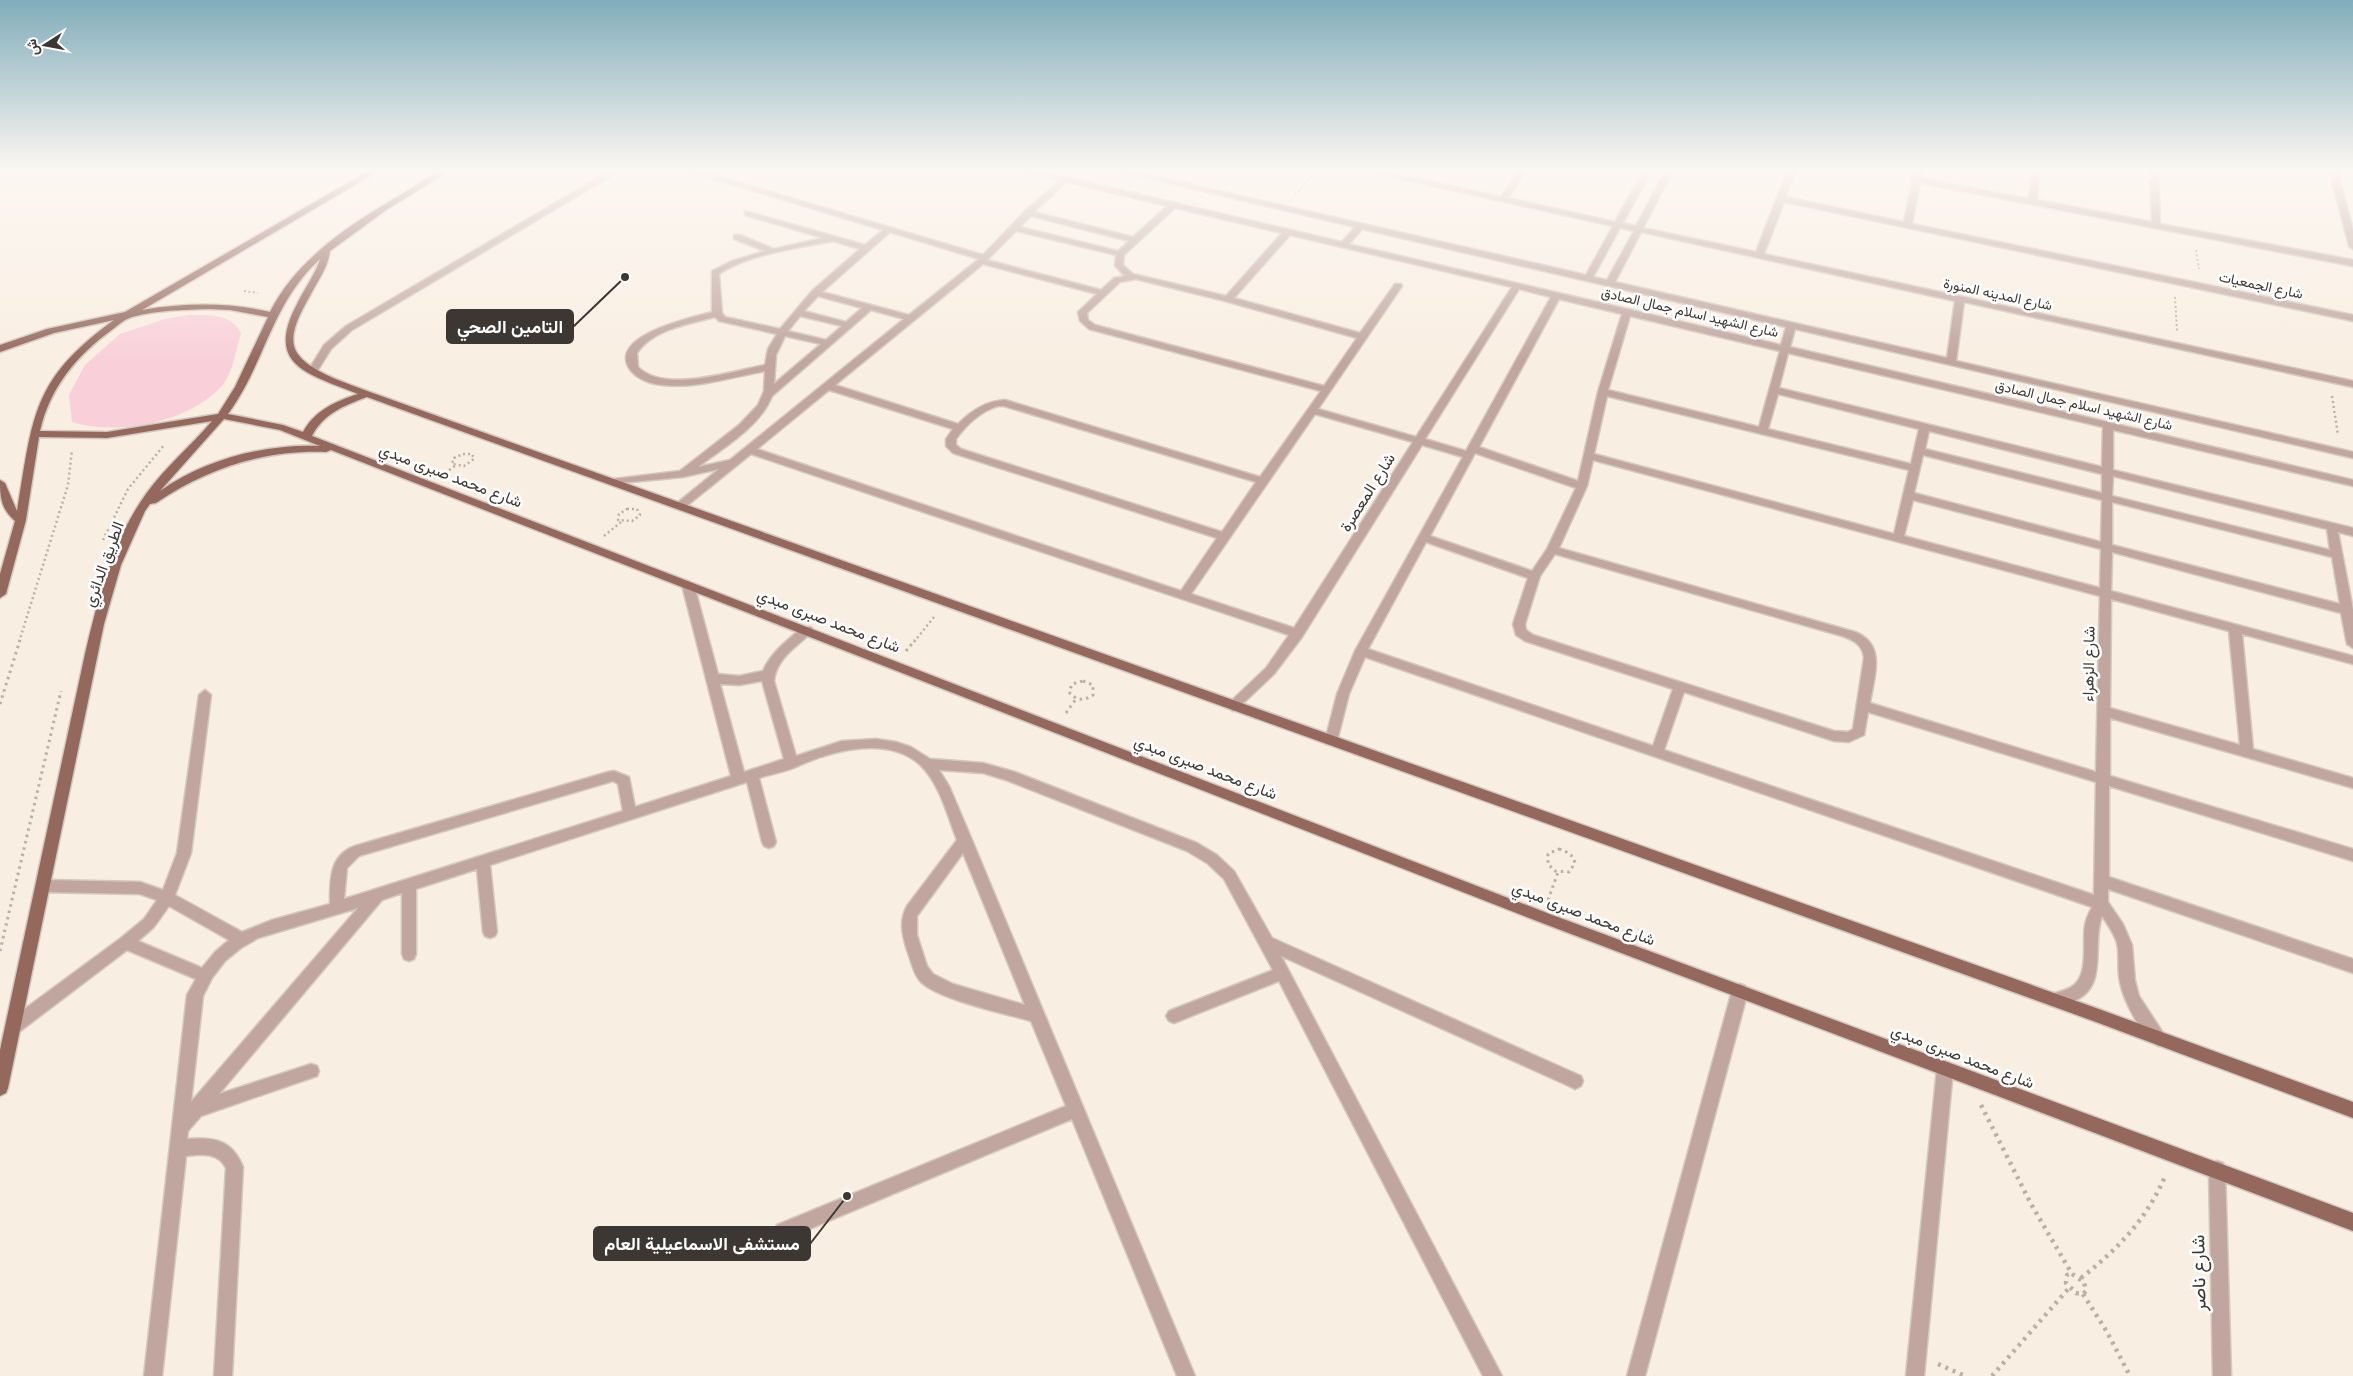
<svg xmlns="http://www.w3.org/2000/svg" width="2353" height="1376" viewBox="0 0 2353 1376" font-family="'Golos Text',Vazirmatn,sans-serif">
<style>
.green{fill:#f9d0da}
.lines{fill:none;stroke-linecap:round;stroke-linejoin:round}
.minor-casing{stroke:#d3c9bf;stroke-width:3}
.major-casing{stroke:#d3c9bf;stroke-width:3}
.path-far3{stroke:#b9b0a6;stroke-width:2;stroke-dasharray:2 2.5;stroke-linecap:butt}
.path-far2{stroke:#b9b0a6;stroke-width:2.5;stroke-dasharray:2 3;stroke-linecap:butt}
.path-far1{stroke:#b9b0a6;stroke-width:3;stroke-dasharray:2.5 4;stroke-linecap:butt}
.path{stroke:#b9b0a6;stroke-width:4.5;stroke-dasharray:3 5;stroke-linecap:butt}
.minor{fill:#c0a69f;fill-rule:evenodd}
.major{fill:#94685d;fill-rule:evenodd}
.labels{text-anchor:middle;stroke-width:5;stroke-linejoin:round;paint-order:stroke}
.far-street-label{font-size:14px;fill:#3c3733;stroke:#fff}
.street-label{font-size:16px;fill:#3c3733;stroke:#fff}
.near-street-label{font-size:19px;fill:#3c3733;stroke:#fff}
.leader{fill:none;stroke:#3c3733;stroke-width:2}
.callout-dot{fill:#3c3733;stroke:#fff;stroke-width:2}
.callout{fill:#3c3733;stroke:#3c3733;stroke-width:2}
.callout-label{font-size:18px;text-anchor:middle;font-weight:bold;fill:#fff}
</style>
<rect width="100%" height="100%" fill="#f9eee2"/>
<!-- green -->
<path class="green" d="M 188,315 C 208,315 231,313 241,333 C 236,349 233,374 221,387 C 187,423 118,436 72,422 L 69,395 L 85,365 L 120,334 L 165,319 Z"/>
<g class="lines">
<!-- minor casing -->
<g class="minor-casing">
<g id="minor">
<path d="M 613,169 L 623,169 L 352,330 L 331,349 L 316,373 L 310,373 L 308,371 L 324,345 L 346,326 Z"/>
<path d="M 681,169 L 694,169 L 983,255 L 1025,211 L 1060,181 L 1016,169 L 1031,169 L 1342,242 L 1355,227 L 1109,169 L 1124,169 L 1586,275 L 1613,226 L 1357,169 L 1373,169 L 1501,197 L 1520,169 L 1528,169 L 1508,198 L 1615,222 L 1644,169 L 1652,169 L 1623,223 L 1636,226 L 1666,169 L 1674,169 L 1643,228 L 1756,252 L 1788,169 L 1796,169 L 1785,197 L 1904,222 L 1915,169 L 1923,169 L 1921,178 L 2029,199 L 2032,169 L 2040,169 L 2037,200 L 2152,222 L 2150,169 L 2158,169 L 2160,224 L 2353,260 L 2353,266 L 1920,183 L 1912,224 L 2353,315 L 2353,321 L 1784,202 L 1764,254 L 2353,381 L 2353,387 L 1964,302 L 1956,361 L 2353,452 L 2353,458 L 1795,329 L 1790,347 L 2353,480 L 2353,486 L 2113,430 L 2113,470 L 2353,528 L 2353,536 L 2338,532 L 2353,610 L 2353,648 L 2347,644 L 2341,613 L 2112,552 L 2111,591 L 2353,656 L 2353,664 L 2242,634 L 2253,749 L 2353,778 L 2353,788 L 2110,718 L 2110,776 L 2353,849 L 2353,861 L 2109,786 L 2109,877 L 2353,959 L 2353,973 L 2108,889 L 2108,902 L 2123,924 L 2132,945 L 2135,981 L 2139,996 L 2167,1039 L 2165,1044 L 2159,1046 C 2143,1040 2123,999 2120,982 C 2117,969 2120,956 2117,943 C 2114,933 2108,925 2102,916 C 2091,946 2110,989 2071,1002 C 2064,1005 2056,1008 2049,1005 L 2046,1000 L 2049,995 C 2057,992 2067,991 2074,985 C 2089,973 2082,942 2085,925 C 2086,919 2089,913 2092,907 L 1365,657 L 1349,694 L 1337,741 L 1336,744 L 1326,744 L 1325,741 L 1337,694 L 1355,651 L 1463,457 L 1422,445 L 1302,637 L 1274,674 L 1237,709 L 1233,711 L 1227,706 L 1229,703 L 1266,668 L 1289,635 L 751,454 L 684,508 L 676,508 L 675,506 L 676,504 L 719,469 L 683,477 L 610,484 L 610,480 L 614,479 L 680,471 L 739,425 L 758,405 L 764,391 L 765,371 C 732,377 696,389 662,385 C 650,384 635,378 629,368 C 609,335 694,317 712,312 L 712,271 L 732,261 L 765,251 L 734,239 L 734,235 L 740,235 L 774,249 L 823,238 L 745,215 L 745,211 L 865,245 L 883,230 ZM 1067,182 L 1167,206 L 1133,237 L 1034,212 ZM 1175,208 L 1282,233 L 1226,296 L 1133,274 L 1123,265 L 1124,255 ZM 1031,216 L 1129,241 L 1118,251 L 1020,227 ZM 1620,228 L 1634,231 L 1607,280 L 1593,277 ZM 1362,229 L 1786,327 L 1781,345 L 1349,244 ZM 1016,231 L 1116,255 L 1115,266 L 1125,276 L 1114,278 L 1101,290 L 987,260 ZM 890,232 L 979,259 L 909,315 L 822,292 ZM 1641,232 L 1955,301 L 1947,358 L 1615,282 ZM 1290,235 L 1512,287 L 1416,437 L 1318,409 L 1402,286 L 1401,284 L 1395,284 L 1360,333 L 1234,298 ZM 833,241 L 860,249 L 812,291 L 780,329 L 725,317 L 722,313 L 719,274 C 748,254 798,248 833,241 ZM 983,264 L 1097,294 L 1078,312 L 1080,321 L 1089,329 L 1321,391 L 1260,477 L 1005,400 C 986,401 971,411 958,424 L 835,385 ZM 1136,279 L 1225,301 L 1357,338 L 1324,386 L 1095,325 L 1088,320 L 1087,313 L 1120,282 ZM 1519,289 L 1551,297 L 1466,451 L 1425,439 ZM 818,296 L 862,308 L 846,322 L 804,311 ZM 1559,299 L 1622,314 L 1598,392 L 1578,481 L 1479,447 ZM 871,310 L 904,319 L 730,460 L 698,467 C 723,448 760,427 772,396 ZM 800,316 L 842,326 L 826,340 L 788,331 ZM 1630,316 L 1780,351 L 1759,427 L 1608,390 ZM 715,317 L 719,321 L 777,334 L 768,349 L 765,365 C 733,371 664,394 638,367 L 637,353 C 653,329 689,324 715,317 ZM 785,336 L 821,344 L 774,384 L 776,355 ZM 1788,353 L 2103,427 L 2102,467 L 1779,388 ZM 829,390 L 953,429 L 946,439 L 946,446 L 953,453 L 1217,538 L 1181,591 L 757,449 ZM 1778,394 L 1919,429 L 1911,464 L 1768,429 ZM 1607,396 L 1909,470 L 1894,534 L 1594,454 ZM 998,406 L 1004,406 L 1256,482 L 1222,532 L 961,449 L 956,445 L 956,439 C 966,425 981,411 998,406 ZM 1315,414 L 1413,442 L 1294,628 L 1191,594 ZM 1929,431 L 2102,474 L 2102,493 L 1925,449 ZM 1475,453 L 1576,488 L 1547,549 L 1532,571 L 1430,536 ZM 1923,455 L 2102,500 L 2101,542 L 1914,493 ZM 1593,460 L 2100,596 L 2096,772 L 1870,703 C 1874,676 1887,645 1855,632 L 1559,548 L 1587,486 ZM 2113,476 L 2327,529 L 2330,550 L 2112,496 ZM 1913,500 L 2101,549 L 2100,588 L 1904,536 ZM 2112,502 L 2332,557 L 2340,604 L 2112,545 ZM 1426,542 L 1528,578 L 1513,624 L 1516,635 L 1525,641 L 1673,689 L 1653,746 L 1368,649 ZM 1555,554 L 1842,636 C 1854,640 1863,645 1864,658 L 1853,729 L 1848,732 L 1834,731 L 1533,635 L 1526,630 L 1525,624 L 1540,576 ZM 2111,599 L 2229,631 L 2240,745 L 2110,708 ZM 1684,692 L 1834,741 L 1849,742 L 1864,735 L 1868,712 L 2096,782 L 2094,895 L 1664,750 Z"/>
<path d="M 2329,169 L 2337,169 L 2353,230 L 2353,249 L 2349,246 Z"/>
<path d="M 688,581 L 694,585 L 718,674 L 739,676 L 763,671 C 771,652 788,640 803,627 L 811,627 L 813,630 L 811,633 C 796,647 776,659 774,681 L 796,756 L 842,741 L 876,739 L 896,742 L 911,747 L 930,759 L 983,763 L 1015,772 L 1197,843 L 1217,855 L 1234,871 L 1272,938 L 1581,1076 L 1583,1081 L 1581,1086 L 1575,1089 L 1569,1086 L 1281,956 L 1502,1376 L 1483,1376 L 1279,981 L 1174,1023 L 1169,1021 L 1166,1016 L 1169,1011 L 1273,970 L 1224,879 L 1207,863 L 1187,851 L 1006,780 L 983,773 L 939,770 L 949,786 L 972,840 L 1195,1376 L 1177,1376 L 1072,1119 L 783,1240 L 777,1237 L 774,1231 L 777,1225 L 1066,1106 L 1031,1021 C 1007,1014 936,999 920,981 C 913,973 911,960 907,950 C 902,934 899,921 907,906 L 957,840 C 948,817 941,789 925,770 C 894,733 832,750 796,767 C 785,772 771,774 759,778 L 776,842 L 774,846 L 769,848 L 764,846 L 762,842 L 747,782 L 490,865 L 497,932 L 495,936 L 490,938 L 485,936 L 483,932 L 477,869 L 416,889 L 416,954 L 414,959 L 409,961 L 404,959 L 402,954 L 402,893 L 382,900 L 219,1094 L 311,1064 L 317,1066 L 319,1071 L 317,1076 L 201,1116 L 188,1131 L 187,1139 C 215,1137 232,1140 243,1167 L 232,1376 L 214,1376 L 226,1168 C 218,1152 202,1154 186,1156 L 162,1376 L 144,1376 L 187,995 L 196,979 L 127,950 L 19,1032 L 13,1034 L 7,1032 L 5,1027 L 7,1022 L 121,938 L 144,919 L 157,900 L 140,894 L 43,892 L 38,890 L 36,886 L 38,882 L 43,880 L 140,882 L 163,890 L 177,853 L 199,695 L 205,690 L 211,695 L 191,853 L 175,895 L 242,932 L 272,920 L 330,904 C 330,881 329,855 355,846 L 608,772 L 614,771 L 629,777 L 635,807 L 731,776 L 682,585 ZM 762,681 L 784,759 L 744,772 L 720,684 L 739,685 ZM 613,781 L 618,784 L 623,811 L 344,899 L 347,868 L 359,856 ZM 963,853 L 1025,1005 L 953,984 L 933,974 L 927,966 L 917,935 L 917,916 ZM 169,906 L 229,940 L 215,952 L 202,968 L 138,941 L 154,927 ZM 358,908 L 191,1102 L 203,996 L 212,978 L 225,961 L 241,948 L 258,938 Z"/>
<path d="M 1740,984 L 1745,986 L 1748,991 L 1645,1376 L 1627,1376 L 1732,991 L 1735,986 Z"/>
<path d="M 1945,1062 L 1951,1064 L 1953,1069 L 1924,1376 L 1906,1376 L 1937,1069 L 1939,1064 Z"/>
<path d="M 2217,1161 L 2223,1163 L 2225,1169 L 2231,1376 L 2213,1376 L 2209,1169 L 2211,1163 Z"/>
</g>
</g>
<!-- major casing -->
<g class="major-casing">
<path id="major" d="M 372,169 L 382,169 L 142,310 C 185,303 227,302 270,312 C 298,256 357,220 409,190 C 422,181 437,169 453,169 L 386,210 L 330,251 C 328,267 319,279 312,292 C 304,307 290,329 294,346 C 300,370 350,384 370,392 L 2096,1008 L 2353,1102 L 2353,1118 L 2096,1022 L 367,397 C 345,405 323,414 312,436 L 1547,913 L 2353,1213 L 2353,1231 L 1537,921 L 331,450 L 326,452 C 263,450 208,468 156,503 L 150,504 L 145,511 L 121,565 L 104,624 L 8,1088 L 6,1093 L 0,1096 L 0,1050 L 85,654 C 98,599 112,541 146,494 C 165,467 191,446 212,421 L 107,438 L 39,437 L 26,520 L 6,594 L 0,598 L 0,574 L 15,521 C 1,509 0,497 0,480 L 5,483 L 17,511 C 33,417 31,380 114,320 L 54,333 L 0,352 L 0,345 L 47,329 L 125,312 ZM 320,259 C 315,275 304,289 297,304 C 264,366 309,374 358,394 C 336,401 314,411 303,432 L 283,425 L 228,414 C 266,362 270,305 320,259 ZM 209,309 L 230,310 L 268,317 L 235,387 L 218,414 L 107,432 L 40,431 C 50,387 77,355 113,329 C 118,325 125,319 132,317 C 156,310 184,310 209,309 ZM 224,419 L 280,430 L 320,446 C 264,444 206,459 160,491 Z"/>
</g>
<!-- path-far3 -->
<g class="path-far3">
<path d="M 1760,169 L 1772,172"/>
<path d="M 1295,195 L 1318,169"/>
<path d="M 2196,250 L 2199,269"/>
<path d="M 244,291 L 258,293"/>
<path d="M 2175,297 L 2177,331"/>
</g>
<!-- path-far2 -->
<g class="path-far2">
<path d="M 2332,396 L 2338,435"/>
<path d="M 463,454 L 472,454 L 474,459 L 464,466 L 452,464 L 454,458 Z"/>
<path d="M 445,473 L 455,466"/>
<path d="M 627,509 L 637,509 L 640,515 L 632,521 L 618,520 L 619,514 Z"/>
<path d="M 604,536 L 621,522"/>
<path d="M 103,540 L 128,489 L 165,444"/>
<path d="M 19,642 L 68,485 L 72,450"/>
<path d="M 914,642 L 934,617"/>
</g>
<!-- path-far1 -->
<g class="path-far1">
<path d="M 906,651 L 915,640"/>
<path d="M 1083,681 L 1093,685 L 1093,695 C 1084,701 1076,701 1069,692 L 1072,684 Z"/>
<path d="M 0,704 L 20,640"/>
<path d="M 1066,713 L 1076,699"/>
<path d="M 1559,849 C 1567,852 1573,854 1575,863 L 1569,872 L 1555,871 L 1548,864 L 1548,854 Z"/>
<path d="M 1548,900 L 1558,872"/>
<path d="M 0,951 L 61,691"/>
</g>
<!-- path -->
<g class="path">
<path d="M 1981,1105 L 2031,1204 L 2072,1274"/>
<path d="M 2072,1274 L 2084,1282 L 2086,1291 L 2083,1294 L 2076,1293 L 2066,1283 L 2067,1275 Z"/>
<path d="M 2081,1278 C 2118,1249 2148,1218 2166,1174"/>
<path d="M 2083,1294 L 2107,1332 L 2130,1376"/>
<path d="M 1938,1364 L 1965,1376"/>
<path d="M 1992,1376 L 2069,1288"/>
</g>
<!-- minor -->
<use href="#minor" class="minor"/>
<!-- major -->
<use href="#major" class="major"/>
</g>
<!-- sky -->
<linearGradient id="sky" x2="0" y2="1"><stop stop-color="#81adbb"/><stop offset="0.47" stop-color="#fcf7f2"/><stop offset="1" stop-color="#fcf7f2" stop-opacity="0"/></linearGradient>
<rect width="2353" height="362" fill="url(#sky)"/>
<g class="labels">
<!-- far-street labels -->
<g class="far-street-label">
<text transform="translate(2261 285) rotate(12)" y="5">شارع الجمعيات</text>
<text transform="translate(1998 294) rotate(12)" y="5">شارع المدينه المنورة</text>
<text transform="translate(1690 312) rotate(13)" y="5">شارع الشهيد اسلام جمال الصادق</text>
<text transform="translate(2084 405) rotate(13)" y="5">شارع الشهيد اسلام جمال الصادق</text>
</g>
<!-- street labels -->
<g class="street-label">
<text transform="translate(451 475) rotate(21)" y="6">شارع محمد صبرى مبدي</text>
<text transform="translate(1367 492) rotate(-58)" y="6">شارع المعصرة</text>
<text transform="translate(103 564) rotate(-70)" y="6">الطريق الدائري</text>
<text transform="translate(829 620) rotate(21)" y="6">شارع محمد صبرى مبدي</text>
<text transform="translate(2088 664) rotate(-89)" y="6">شارع الزهراء</text>
<text transform="translate(1206 767) rotate(21)" y="6">شارع محمد صبرى مبدي</text>
<text transform="translate(1584 913) rotate(21)" y="6">شارع محمد صبرى مبدي</text>
<text transform="translate(1963 1056) rotate(21)" y="6">شارع محمد صبرى مبدي</text>
</g>
<!-- near-street labels -->
<g class="near-street-label">
<text transform="translate(2198 1273) rotate(-91)" y="7">شارع ناصر</text>
</g>
</g>
<!-- callouts -->
<path class="leader" d="M625 277L573 327M847 1196L810 1244"/>
<g class="callout-dot">
<circle cx="625" cy="277" r="5"/>
<circle cx="847" cy="1196" r="5"/>
</g>
<g class="callout">
<rect x="447" y="310" width="126" height="33" rx="5"/>
<rect x="594" y="1227" width="216" height="33" rx="5"/>
</g>
<g class="callout-label">
<text x="510" y="333">التامين الصحي</text>
<text x="702" y="1250">مستشفى الاسماعيلية العام</text>
</g>
<!-- north arrow -->
<g transform="translate(45 45) rotate(259)" stroke="#ffffff" stroke-width="4" paint-order="stroke">
<path d="M0-4L9 19L0 12L-9 19Z" fill="#3c3733"/>
<text y="-8" font-size="14" font-weight="bold" text-anchor="middle" fill="#3c3733">ش</text>
</g>
</svg>
